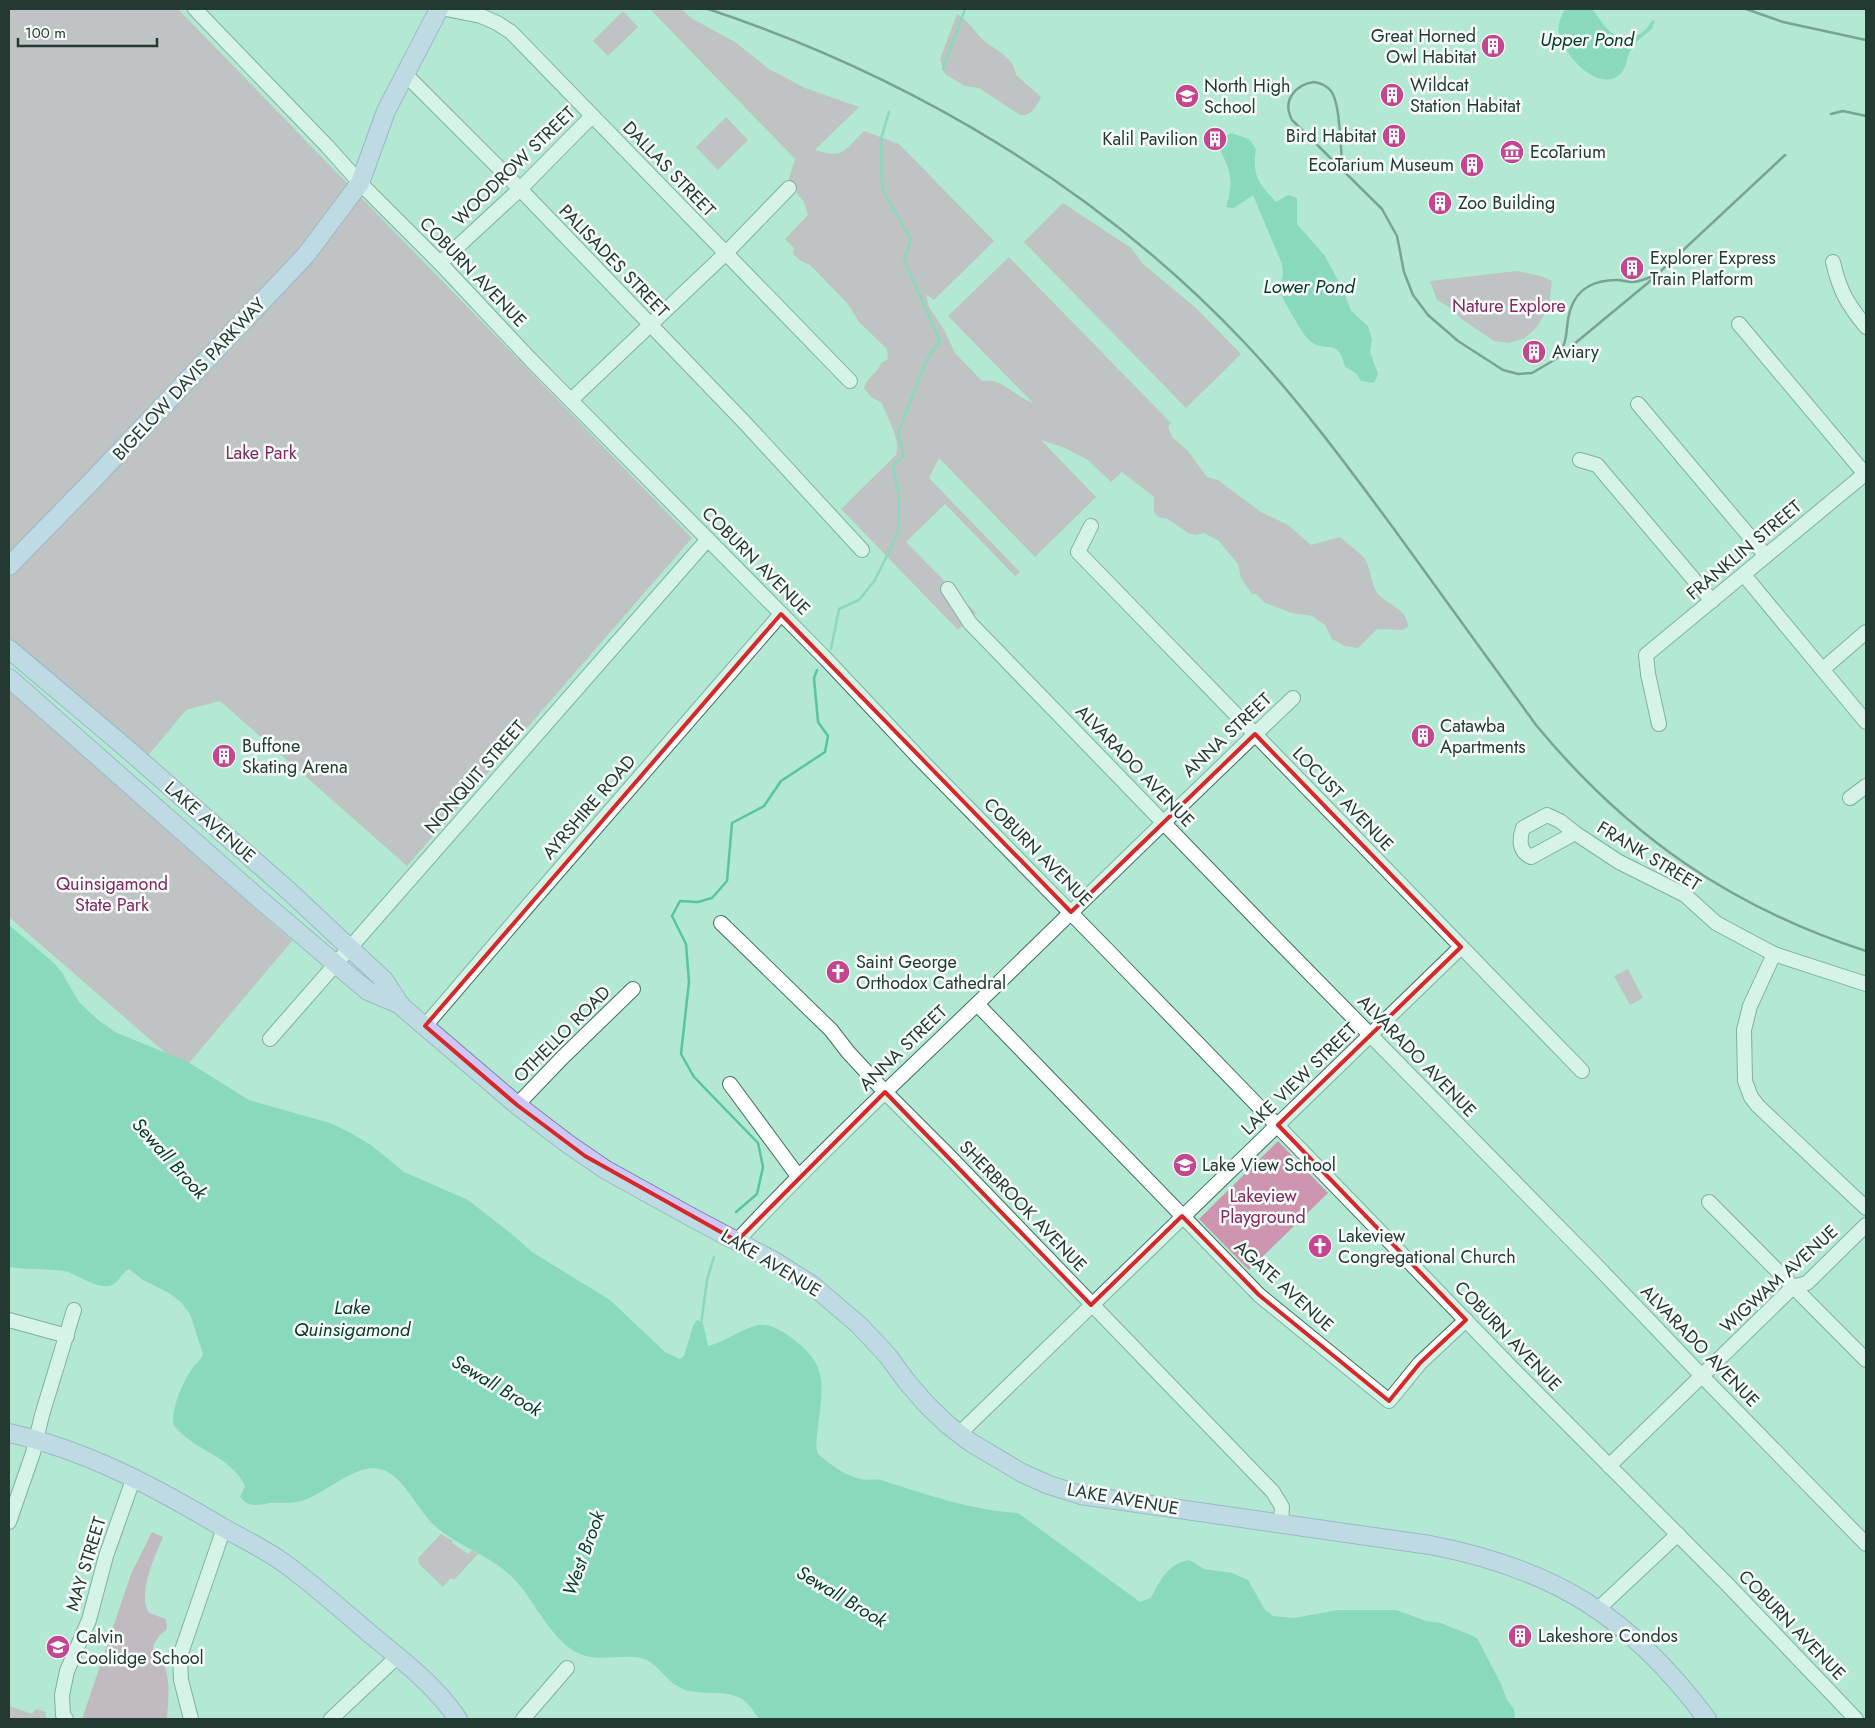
<svg xmlns="http://www.w3.org/2000/svg" width="1875" height="1728" viewBox="0 0 1875 1728" font-family="Jost,sans-serif">
<style>
.green{fill:#ce95b1}
.forest{fill:#d581ac}
.water{fill:#57c5a0}
.lines{fill:none;stroke-linecap:round;stroke-linejoin:round}
.stream{stroke:#57c5a0;stroke-width:2.5}
.minor-casing{stroke:#3d705d;stroke-width:16}
.major-casing{stroke:#7b7eae;stroke-width:20}
.minor{stroke:#fff;stroke-width:14}
.major{stroke:#cdc8f7;stroke-width:18}
.rail{stroke:#354f46;stroke-width:2.5}
.marked{fill:none;stroke:#d62828;stroke-width:4;stroke-linejoin:round}
.labels{text-anchor:middle;stroke-width:5;stroke-linejoin:round;paint-order:stroke}
.poi-label{font-size:18px;fill:#233931;stroke:#f8fefb;text-anchor:start}
.street-label{font-size:18px;fill:#233931;stroke:#f8fefb}
.park-label{font-size:18px;fill:#872560;stroke:#f8fefb}
.water-label{font-size:19px;font-style:italic;fill:#043829;stroke:#f8fefb}
</style>
<rect width="100%" height="100%" fill="#b3e9d3"/>
<!-- green -->
<g class="green">
<path d="M 9,9 L 178,9 L 692,538 L 407,866 L 220,701 L 186,710 L 147,757 L 9,638 Z"/>
<path d="M 650,9 L 682,9 L 691,18 L 735,42 L 769,69 L 805,88 L 859,107 L 815,150 C 845,159 843,151 864,131 L 899,144 L 994,241 L 934,300 L 926,294 L 929,307 L 943,328 L 955,353 L 982,381 C 1002,377 1015,397 1033,403 L 948,316 L 1009,257 L 1171,423 L 1168,426 L 1172,437 L 1188,451 L 1207,477 L 1218,480 L 1261,512 L 1288,525 L 1311,545 L 1340,537 C 1346,543 1363,554 1366,561 C 1371,570 1371,585 1378,594 C 1388,605 1408,609 1408,627 L 1402,630 L 1377,629 L 1358,648 L 1345,646 L 1332,639 L 1325,625 L 1312,616 L 1292,613 L 1265,603 L 1256,594 L 1252,594 L 1241,578 L 1238,564 L 1218,540 L 1204,533 L 1195,535 L 1188,533 L 1168,519 L 1158,517 L 1154,512 L 1154,497 L 1122,472 L 1111,482 L 1088,460 L 1065,448 L 1041,440 L 1096,497 L 1035,557 L 939,458 L 929,478 L 1020,572 L 1015,576 L 945,504 L 906,542 L 976,613 L 958,630 L 841,509 L 896,455 C 901,437 887,420 882,403 L 871,397 L 864,388 C 867,377 878,373 881,363 L 888,359 L 887,349 L 859,322 L 848,304 L 810,265 L 801,261 L 793,254 L 794,248 L 785,239 L 808,215 L 804,202 L 791,186 L 789,179 L 795,159 Z"/>
<path d="M 623,11 L 638,27 L 608,56 L 593,41 Z"/>
<path d="M 957,14 C 968,21 971,26 979,36 C 991,49 1014,55 1016,75 L 1041,97 C 1036,107 1032,116 1020,115 L 979,88 L 965,86 L 945,74 L 940,59 Z"/>
<path d="M 726,117 L 748,140 L 718,170 L 696,147 Z"/>
<path d="M 1063,203 L 1131,248 L 1143,264 L 1196,308 L 1241,354 L 1186,408 L 1024,242 Z"/>
<path d="M 1517,271 L 1541,276 L 1552,281 L 1549,306 L 1537,327 L 1525,338 L 1509,343 L 1494,341 L 1460,318 L 1454,310 L 1437,300 L 1430,281 Z"/>
<path d="M 9,691 L 292,941 L 184,1069 L 9,917 Z"/>
<path d="M 1628,969 L 1643,998 L 1630,1005 L 1614,976 Z"/>
<path d="M 1278,1141 L 1328,1193 L 1249,1270 L 1199,1219 Z"/>
<path d="M 441,1534 L 453,1541 L 452,1543 L 469,1554 L 472,1550 L 478,1554 L 454,1580 L 451,1578 L 443,1587 L 419,1564 L 418,1558 Z"/>
<path d="M 9,1706 L 33,1714 L 35,1709 L 46,1712 L 46,1719 L 9,1719 Z"/>
</g>
<!-- forest -->
<path class="forest" d="M 152,1532 L 163,1537 C 155,1556 137,1594 149,1613 L 166,1619 L 167,1629 L 159,1636 L 153,1646 C 156,1655 164,1661 165,1667 C 171,1684 168,1702 167,1719 L 82,1719 L 131,1574 Z"/>
<!-- water -->
<g class="water">
<path d="M 1565,9 L 1592,9 C 1602,21 1611,41 1629,37 C 1634,36 1640,35 1644,31 C 1648,28 1649,24 1653,20 L 1655,22 L 1653,25 L 1653,28 C 1647,33 1635,42 1631,49 C 1626,58 1627,70 1618,76 C 1595,91 1564,54 1559,34 C 1557,25 1561,17 1565,9 Z"/>
<path d="M 1231,133 L 1249,139 L 1256,149 C 1252,176 1258,182 1276,202 L 1288,195 L 1297,198 L 1297,224 L 1325,256 L 1344,292 L 1351,311 L 1368,326 L 1372,340 L 1370,352 L 1378,374 L 1374,383 L 1361,381 L 1356,373 L 1345,367 C 1338,335 1326,355 1309,340 C 1301,333 1285,301 1278,290 L 1283,275 L 1282,264 L 1253,195 L 1234,208 L 1226,207 C 1234,183 1231,170 1219,148 L 1222,138 Z"/>
<path d="M 9,925 L 54,963 L 61,971 L 79,1002 L 97,1019 L 115,1032 L 188,1062 L 249,1100 L 330,1123 L 349,1132 L 371,1145 L 404,1172 L 468,1200 L 513,1235 L 532,1252 L 610,1300 L 665,1352 L 680,1359 L 684,1356 L 693,1326 L 697,1320 L 703,1323 L 708,1346 C 726,1342 740,1329 758,1325 C 770,1323 780,1330 789,1336 C 829,1364 823,1384 818,1427 C 817,1436 815,1445 818,1454 C 830,1464 845,1476 861,1479 C 868,1481 876,1478 884,1481 C 928,1495 971,1510 1018,1513 L 1140,1602 L 1151,1598 C 1160,1581 1167,1564 1189,1560 L 1204,1569 L 1232,1573 L 1248,1580 L 1265,1610 L 1273,1616 L 1294,1618 L 1338,1610 L 1396,1610 L 1426,1621 L 1441,1623 L 1473,1636 L 1477,1638 L 1501,1684 L 1507,1700 L 1514,1709 L 1515,1719 L 759,1719 C 755,1714 752,1708 748,1704 C 730,1685 700,1699 679,1687 C 665,1680 657,1662 641,1658 C 621,1654 599,1662 580,1654 C 553,1643 535,1602 516,1581 C 492,1555 460,1548 435,1526 C 418,1511 403,1474 380,1469 C 353,1463 322,1498 297,1502 C 288,1504 279,1502 270,1503 C 257,1505 249,1508 240,1497 L 245,1486 C 231,1455 191,1450 173,1424 C 172,1407 182,1384 191,1370 C 195,1364 201,1361 203,1354 L 190,1314 L 181,1302 L 169,1293 L 143,1280 L 129,1269 C 121,1273 118,1285 109,1286 C 95,1288 80,1276 68,1272 C 53,1268 26,1270 9,1267 Z"/>
</g>
<g class="lines">
<!-- stream -->
<g class="stream">
<path d="M 943,69 L 965,9"/>
<path d="M 831,649 L 839,609 L 859,600 L 875,580 L 898,533 L 899,496 L 893,466 L 904,455 L 898,433 L 927,359 L 940,341 L 904,260 L 911,240 L 882,188 L 881,139 L 889,112"/>
<path d="M 736,1212 L 757,1194 L 763,1167 L 758,1143 L 694,1077 L 681,1054 L 689,982 L 686,944 L 672,916 L 680,901 L 698,902 L 712,898 L 727,881 L 732,823 L 764,806 L 781,781 L 825,752 L 828,736 L 818,722 L 814,678 L 817,670"/>
<path d="M 701,1325 L 707,1280 L 714,1257"/>
</g>
<!-- minor casing -->
<g class="minor-casing">
<g id="minor">
<path d="M 195,9 L 327,146 L 360,183 L 440,263 L 530,359 L 825,658 L 921,760 L 1113,956 L 1513,1369 L 1726,1583 L 1856,1719"/>
<path d="M 446,9 L 481,16 L 497,23 L 511,32 L 850,381"/>
<path d="M 405,74 L 520,189 L 745,423 L 862,550"/>
<path d="M 1833,262 C 1840,292 1847,303 1866,327"/>
<path d="M 440,263 L 520,189 L 592,116"/>
<path d="M 1739,324 L 1865,474"/>
<path d="M 571,400 L 725,254 L 789,188"/>
<path d="M 1638,404 L 1766,556"/>
<path d="M 1580,460 L 1597,465 L 1712,601"/>
<path d="M 1091,526 L 1078,552 L 1582,1071"/>
<path d="M 1744,575 L 1866,722"/>
<path d="M 948,589 L 970,623 L 1280,943 L 1595,1264 L 1701,1375 L 1866,1544"/>
<path d="M 1823,669 L 1866,632"/>
<path d="M 1659,724 L 1648,674 L 1646,655 L 1866,473"/>
<path d="M 1850,798 L 1866,786"/>
<path d="M 1575,833 L 1531,857 C 1519,851 1519,840 1523,828 L 1547,815 L 1560,821 L 1575,833 L 1619,862 L 1685,895 L 1716,923 L 1742,937 L 1774,954 L 1866,984"/>
<path d="M 721,923 L 831,1030 L 848,1052 L 885,1092 L 946,1153 L 1273,1492 L 1282,1507 L 1281,1524"/>
<path d="M 1774,954 L 1750,1006 L 1744,1030 L 1745,1081 L 1751,1097 L 1758,1106 L 1866,1208"/>
<path d="M 977,1004 L 1259,1295 L 1389,1401 L 1420,1363 L 1466,1320"/>
<path d="M 425,1026 L 526,908 L 781,614"/>
<path d="M 270,1039 L 708,539"/>
<path d="M 730,1084 L 798,1176"/>
<path d="M 517,1105 L 562,1058 L 633,989"/>
<path d="M 1709,1202 L 1866,1360"/>
<path d="M 737,1241 C 814,1158 897,1081 979,1002 C 1083,901 1187,799 1293,698"/>
<path d="M 9,1320 L 67,1336"/>
<path d="M 959,1434 L 1461,947"/>
<path d="M 1609,1466 L 1793,1287 L 1807,1283 L 1866,1225"/>
<path d="M 9,1522 L 33,1453 L 42,1415 L 74,1310"/>
<path d="M 1598,1609 L 1678,1534"/>
<path d="M 66,1719 L 63,1715 L 62,1695 L 67,1671 L 89,1620 L 106,1556 L 134,1477"/>
<path d="M 191,1719 L 181,1680 L 180,1656 L 224,1528"/>
<path d="M 331,1719 L 398,1656"/>
<path d="M 523,1719 L 567,1668"/>
</g>
</g>
<!-- major casing -->
<g class="major-casing">
<g id="major">
<path d="M 9,566 L 91,482 L 306,255 L 360,183 L 386,111 L 439,9"/>
<path d="M 9,649 L 125,747 L 290,892 L 384,980 L 401,1006 L 517,1105 L 568,1144 L 606,1170 L 691,1217 L 774,1261 L 812,1285 L 859,1325 L 888,1356 L 907,1382 L 927,1405 L 948,1425 L 970,1442 L 1022,1473 L 1049,1485 L 1081,1495 L 1430,1545 C 1555,1569 1631,1617 1707,1719"/>
<path d="M 9,678 L 257,897 L 344,971 L 368,991 L 401,1005"/>
<path d="M 9,1433 C 86,1450 155,1487 222,1527 C 243,1539 265,1549 284,1563 C 314,1585 341,1609 369,1633 C 402,1660 434,1684 458,1719"/>
</g>
</g>
<!-- minor -->
<use href="#minor" class="minor"/>
<!-- major -->
<use href="#major" class="major"/>
<!-- rail -->
<g class="rail">
<path d="M 708,9 C 909,76 1097,187 1243,341 C 1298,399 1346,464 1394,529 C 1441,594 1489,660 1536,725 C 1627,835 1730,907 1866,951"/>
<path d="M 1746,9 L 1783,22 L 1866,40"/>
<path d="M 1831,114 L 1843,111 L 1866,116"/>
<path d="M 1343,169 C 1340,151 1341,104 1331,91 C 1327,86 1320,83 1314,82 C 1294,85 1282,101 1292,120 L 1382,209 L 1397,236 L 1404,272 L 1413,295 L 1428,315 L 1458,341 L 1503,370 L 1518,374 L 1532,373 L 1556,359 L 1649,282 L 1785,155"/>
<path d="M 1560,353 C 1569,339 1565,323 1571,308 C 1578,287 1597,280 1617,280 C 1622,280 1627,282 1632,282 C 1639,282 1645,279 1651,277"/>
</g>
</g>
<!-- marked area -->
<path d="M0 0H1875V1728H0ZM 781,614 L 1071,912 L 1255,734 L 1461,947 L 1278,1125 L 1466,1320 L 1420,1363 L 1389,1401 L 1259,1295 L 1182,1216 L 1091,1305 L 885,1092 L 737,1241 L 585,1156 L 517,1105 L 425,1026 Z" fill="#b3e9d3" fill-opacity=".55" fill-rule="evenodd"/>
<path class="marked" d="M 781,614 L 1071,912 L 1255,734 L 1461,947 L 1278,1125 L 1466,1320 L 1420,1363 L 1389,1401 L 1259,1295 L 1182,1216 L 1091,1305 L 885,1092 L 737,1241 L 585,1156 L 517,1105 L 425,1026 Z"/>
<!-- icons -->
<defs>
<g id="building-disc" transform="scale(1.25)"><circle r="9.5" fill="#c54590" stroke="#f8fefb"/><path d="M-4-6H4V6H1V3H-1V6H-4ZM-2.5-4.3h1.7v1.8h-1.7ZM.8-4.3h1.7v1.8H.8ZM-2.5-1h1.7V.8h-1.7ZM.8-1h1.7V.8H.8Z" fill="#fff"/></g>
<g id="school-disc" transform="scale(1.25)"><circle r="9.5" fill="#c54590" stroke="#f8fefb"/><path d="M0-5L7-2L0 1L-7-2ZM-4 1L0 2.5L4 1V4Q0 6-4 4Z" fill="#fff"/></g>
<g id="museum-disc" transform="scale(1.25)"><circle r="9.5" fill="#c54590" stroke="#f8fefb"/><path d="M0-6L6-3V-2H-6V-3ZM-5-1h2V3h-2ZM-1-1h2V3h-2ZM3-1h2V3H3ZM-6 4H6V6H-6Z" fill="#fff"/></g>
<g id="church-disc" transform="scale(1.25)"><circle r="9.5" fill="#c54590" stroke="#f8fefb"/><path d="M-1.2-6h2.4v3.5h3.3v2.4h-3.3V6h-2.4V-.1h-3.3v-2.4h3.3Z" fill="#fff"/></g>
</defs>
<g fill-rule="evenodd">
<use href="#building-disc" x="1493" y="46"/>
<use href="#building-disc" x="1392" y="95"/>
<use href="#school-disc" x="1187" y="96"/>
<use href="#building-disc" x="1394" y="136"/>
<use href="#building-disc" x="1215" y="139"/>
<use href="#museum-disc" x="1512" y="152"/>
<use href="#building-disc" x="1472" y="165"/>
<use href="#building-disc" x="1440" y="203"/>
<use href="#building-disc" x="1632" y="268"/>
<use href="#building-disc" x="1534" y="352"/>
<use href="#building-disc" x="1423" y="736"/>
<use href="#building-disc" x="224" y="756"/>
<use href="#church-disc" x="838" y="972"/>
<use href="#school-disc" x="1185" y="1165"/>
<use href="#church-disc" x="1320" y="1246"/>
<use href="#building-disc" x="1520" y="1636"/>
<use href="#school-disc" x="58" y="1647"/>
</g>
<g class="labels">
<!-- poi labels -->
<g class="poi-label">
<text x="1476" y="42" text-anchor="end">Great Horned<tspan x="1476" dy="21">Owl Habitat</tspan></text>
<text x="1410" y="91">Wildcat<tspan x="1410" dy="21">Station Habitat</tspan></text>
<text x="1204" y="92">North High<tspan x="1204" dy="21">School</tspan></text>
<text x="1376" y="142" text-anchor="end">Bird Habitat</text>
<text x="1198" y="145" text-anchor="end">Kalil Pavilion</text>
<text x="1530" y="158">EcoTarium</text>
<text x="1454" y="171" text-anchor="end">EcoTarium Museum</text>
<text x="1458" y="209">Zoo Building</text>
<text x="1650" y="264">Explorer Express<tspan x="1650" dy="21">Train Platform</tspan></text>
<text x="1552" y="358">Aviary</text>
<text x="1440" y="732">Catawba<tspan x="1440" dy="21">Apartments</tspan></text>
<text x="242" y="752">Buffone<tspan x="242" dy="21">Skating Arena</tspan></text>
<text x="856" y="968">Saint George<tspan x="856" dy="21">Orthodox Cathedral</tspan></text>
<text x="1202" y="1171">Lake View School</text>
<text x="1338" y="1242">Lakeview<tspan x="1338" dy="21">Congregational Church</tspan></text>
<text x="1538" y="1642">Lakeshore Condos</text>
<text x="76" y="1643">Calvin<tspan x="76" dy="21">Coolidge School</tspan></text>
</g>
<!-- street labels -->
<g class="street-label">
<text transform="translate(514 166) rotate(-44)" y="6">WOODROW STREET</text>
<text transform="translate(669 169) rotate(46)" y="6">DALLAS STREET</text>
<text transform="translate(614 261) rotate(46)" y="6">PALISADES STREET</text>
<text transform="translate(473 272) rotate(46)" y="6">COBURN AVENUE</text>
<text transform="translate(189 379) rotate(-47)" y="6">BIGELOW DAVIS PARKWAY</text>
<text transform="translate(1744 550) rotate(-40)" y="6">FRANKLIN STREET</text>
<text transform="translate(756 561) rotate(45)" y="6">COBURN AVENUE</text>
<text transform="translate(1227 735) rotate(-43)" y="6">ANNA STREET</text>
<text transform="translate(1135 766) rotate(46)" y="6">ALVARADO AVENUE</text>
<text transform="translate(475 777) rotate(-49)" y="6">NONQUIT STREET</text>
<text transform="translate(1343 799) rotate(46)" y="6">LOCUST AVENUE</text>
<text transform="translate(589 807) rotate(-49)" y="6">AYRSHIRE ROAD</text>
<text transform="translate(210 822) rotate(41)" y="6">LAKE AVENUE</text>
<text transform="translate(1038 852) rotate(45)" y="6">COBURN AVENUE</text>
<text transform="translate(1649 856) rotate(31)" y="6">FRANK STREET</text>
<text transform="translate(562 1034) rotate(-45)" y="6">OTHELLO ROAD</text>
<text transform="translate(903 1048) rotate(-44)" y="6">ANNA STREET</text>
<text transform="translate(1417 1056) rotate(46)" y="6">ALVARADO AVENUE</text>
<text transform="translate(1299 1079) rotate(-44)" y="6">LAKE VIEW STREET</text>
<text transform="translate(1023 1206) rotate(46)" y="6">SHERBROOK AVENUE</text>
<text transform="translate(771 1263) rotate(31)" y="6">LAKE AVENUE</text>
<text transform="translate(1779 1279) rotate(-42)" y="6">WIGWAM AVENUE</text>
<text transform="translate(1284 1286) rotate(42)" y="6">AGATE AVENUE</text>
<text transform="translate(1508 1336) rotate(46)" y="6">COBURN AVENUE</text>
<text transform="translate(1700 1346) rotate(46)" y="6">ALVARADO AVENUE</text>
<text transform="translate(1123 1499) rotate(10)" y="6">LAKE AVENUE</text>
<text transform="translate(86 1564) rotate(-73)" y="6">MAY STREET</text>
<text transform="translate(1792 1625) rotate(46)" y="6">COBURN AVENUE</text>
</g>
<!-- park labels -->
<g class="park-label">
<text x="1509" y="312">Nature Explore</text>
<text x="261" y="459">Lake Park</text>
<text x="112" y="890">Quinsigamond<tspan x="112" dy="21">State Park</tspan></text>
<text x="1263" y="1202">Lakeview<tspan x="1263" dy="21">Playground</tspan></text>
</g>
<!-- water labels -->
<g class="water-label">
<text x="1587" y="46">Upper Pond</text>
<text x="1309" y="293">Lower Pond</text>
<text transform="translate(170 1158) rotate(48)" y="7">Sewall Brook</text>
<text x="352" y="1314">Lake<tspan x="352" dy="22">Quinsigamond</tspan></text>
<text transform="translate(497 1385) rotate(31)" y="7">Sewall Brook</text>
<text transform="translate(583 1553) rotate(-70)" y="7">West Brook</text>
<text transform="translate(842 1596) rotate(31)" y="7">Sewall Brook</text>
</g>
</g>
<!-- border -->
<rect width="1875" height="1728" fill="none" stroke="#233931" stroke-width="20"/>
<!-- scale -->
<path d="M18 38v8h139v-8" fill="none" stroke="#233931" stroke-width="2.5"/>
<text x="25" y="38" font-size="15" fill="#233931" stroke="#f8fefb" stroke-width="4" paint-order="stroke">100 m</text>
</svg>
